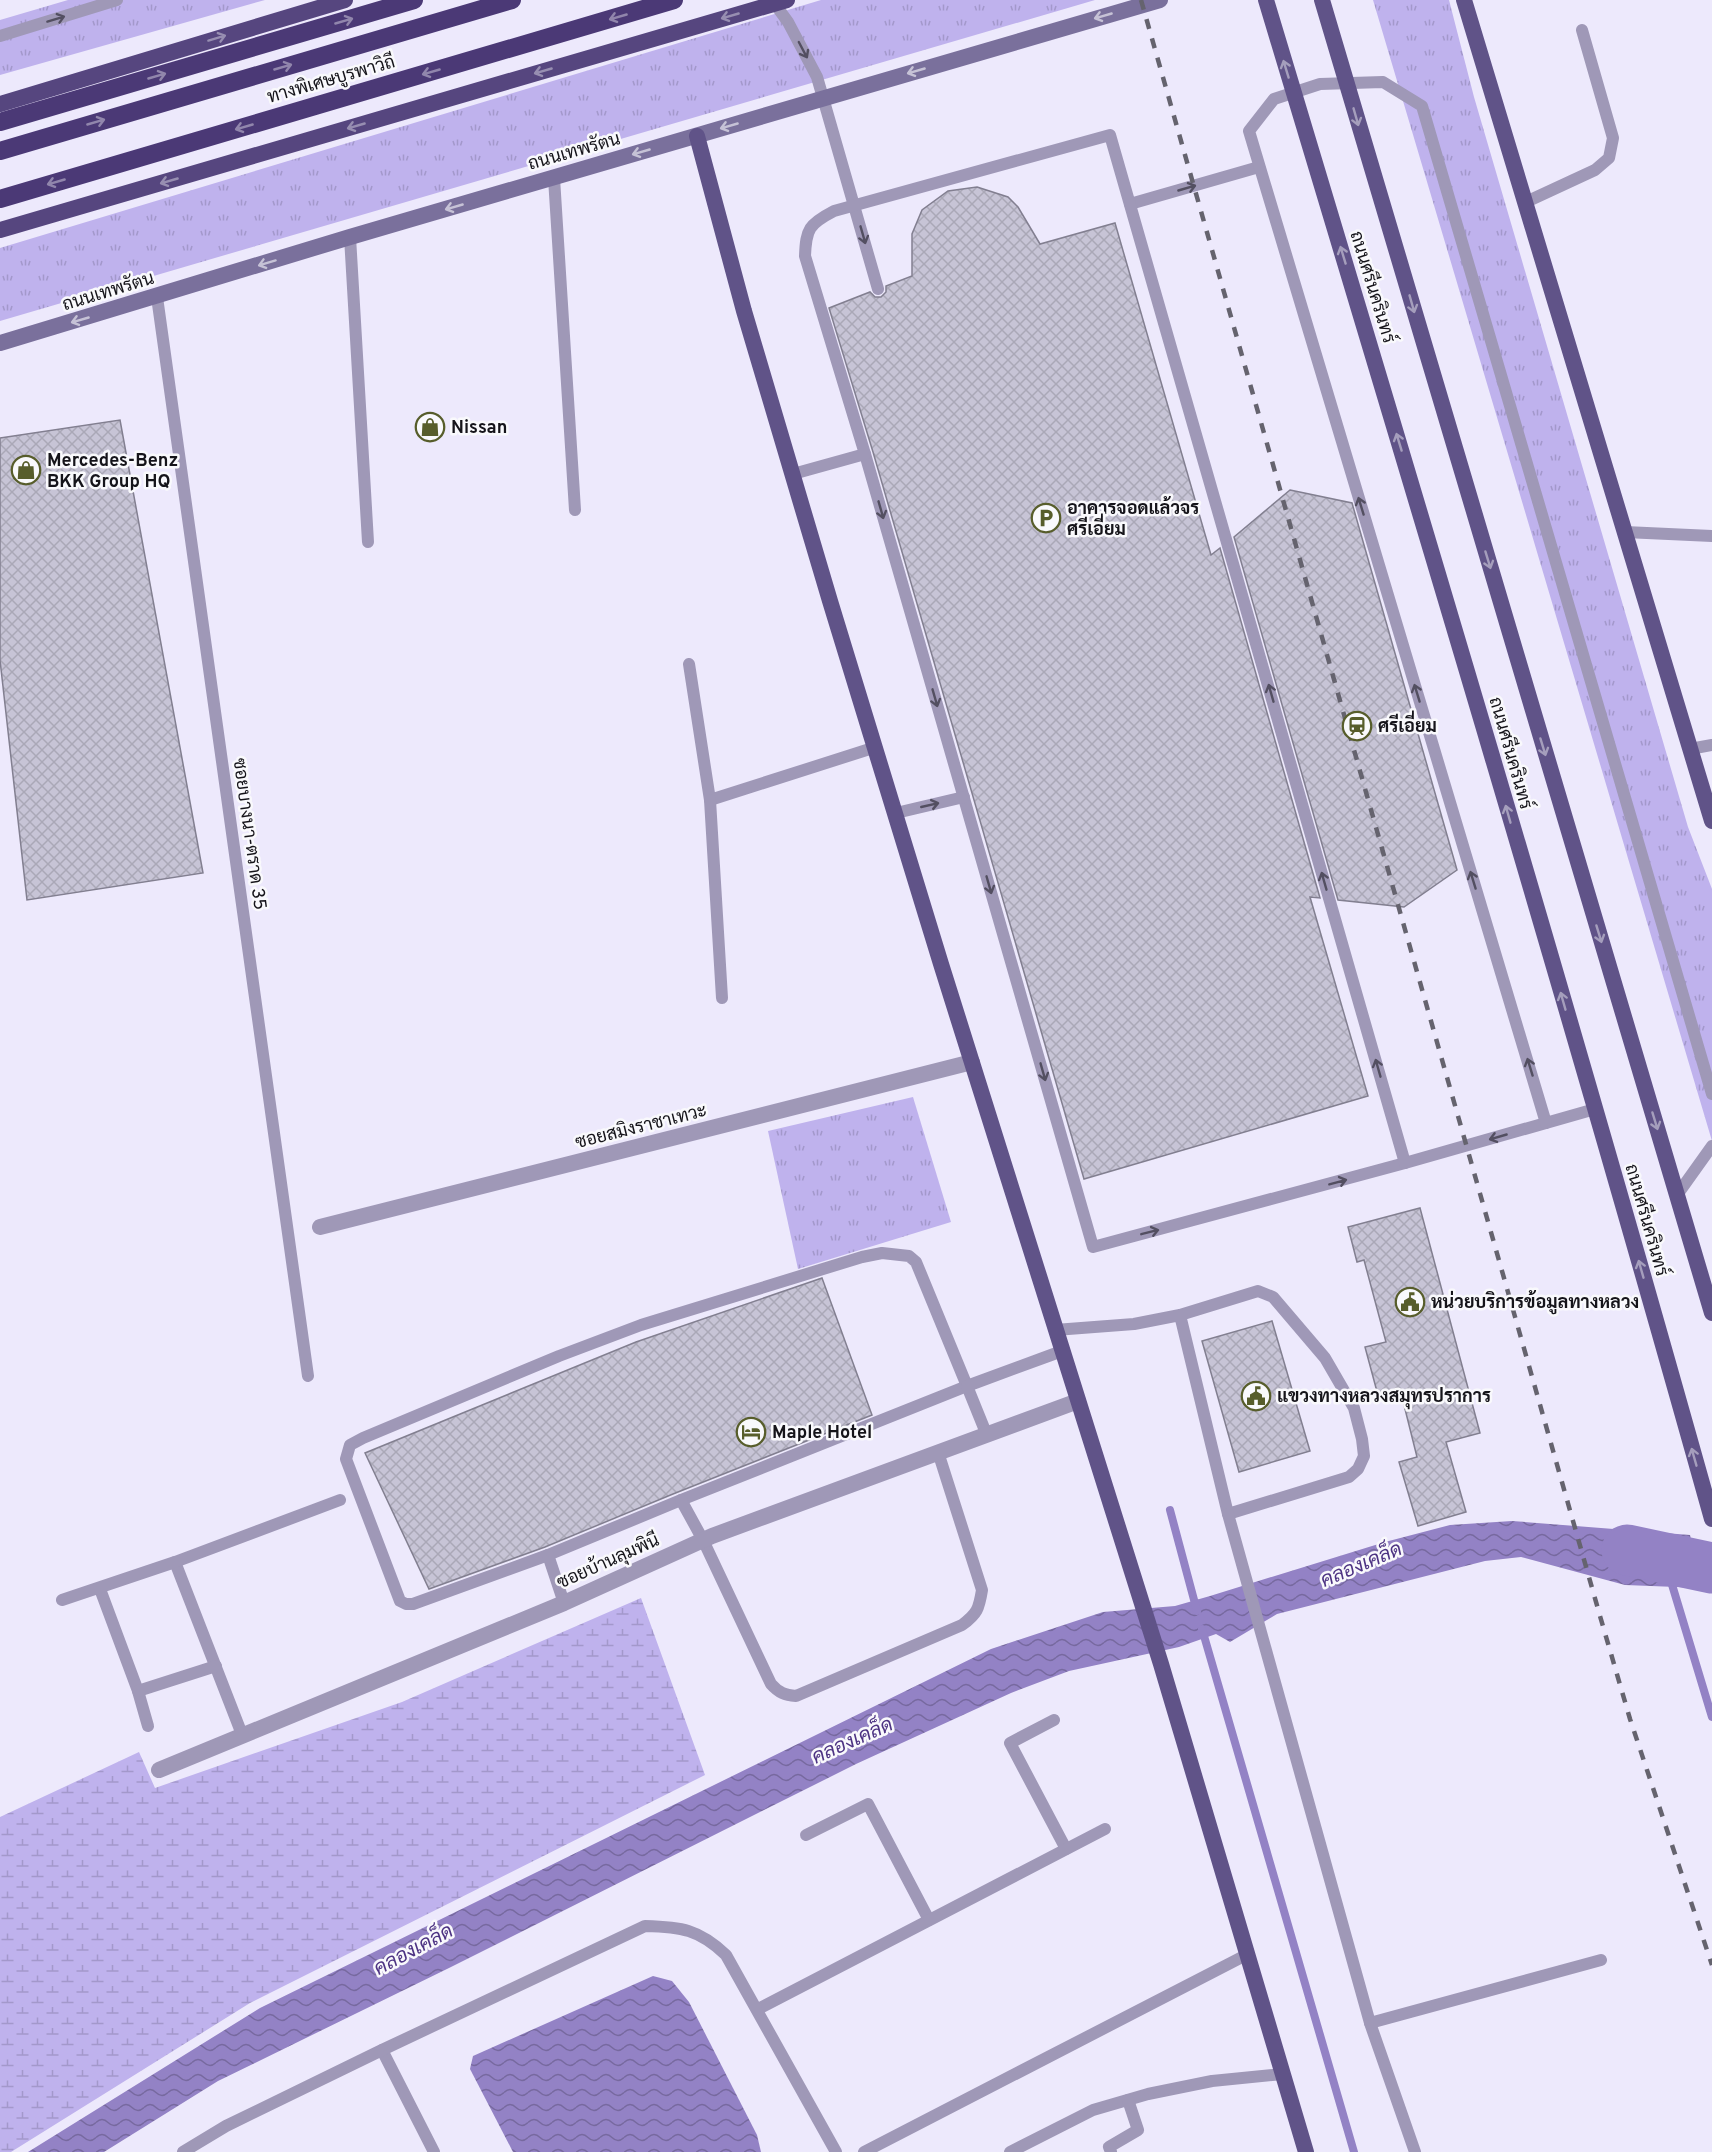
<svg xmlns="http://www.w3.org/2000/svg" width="1712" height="2152" viewBox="0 0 1712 2152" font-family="Overpass,Sarabun,sans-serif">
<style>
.grass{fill:url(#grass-tufts)}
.wetland{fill:url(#wetland-marsh)}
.water{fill:url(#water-waves)}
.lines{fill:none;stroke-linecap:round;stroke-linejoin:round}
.stream{stroke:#9382c5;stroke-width:8}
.river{stroke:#9382c5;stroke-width:51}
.building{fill:url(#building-cross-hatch);stroke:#827f90;stroke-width:1.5}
.service{stroke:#9f98b7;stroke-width:12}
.minor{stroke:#9f98b7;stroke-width:16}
.secondary{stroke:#7a709c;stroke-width:16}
.primary{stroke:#605388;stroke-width:16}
.trunk{stroke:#56467f;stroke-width:16}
.motorway{stroke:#4b3976;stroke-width:18}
.rail{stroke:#65636e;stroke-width:4.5;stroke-dasharray:10 10;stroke-linecap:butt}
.oneway{stroke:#978eb1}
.oneway2{stroke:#c6c2d6}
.oneway3{stroke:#9186ac}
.oneway4{stroke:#534f61}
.oneway5{stroke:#a59ebc}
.labels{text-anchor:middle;stroke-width:5;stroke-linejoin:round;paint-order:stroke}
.street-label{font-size:18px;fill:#15141a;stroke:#f9f9fc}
.poi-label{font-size:18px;font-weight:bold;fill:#15141a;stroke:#f9f9fc;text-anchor:start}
.water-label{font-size:20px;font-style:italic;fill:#4d3383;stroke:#f9f9fc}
</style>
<defs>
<pattern id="grass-tufts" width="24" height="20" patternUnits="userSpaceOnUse" patternTransform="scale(1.5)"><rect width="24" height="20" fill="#bfb2ed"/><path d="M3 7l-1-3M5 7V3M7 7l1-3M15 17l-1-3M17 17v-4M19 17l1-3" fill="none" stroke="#a398cb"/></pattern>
<pattern id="wetland-marsh" width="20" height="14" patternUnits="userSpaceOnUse" patternTransform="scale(1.5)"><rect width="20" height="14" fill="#bfb2ed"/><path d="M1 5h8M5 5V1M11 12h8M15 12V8" fill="none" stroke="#a398cb"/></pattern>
<pattern id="water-waves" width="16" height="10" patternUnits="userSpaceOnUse" patternTransform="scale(1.5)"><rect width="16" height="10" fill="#9382c5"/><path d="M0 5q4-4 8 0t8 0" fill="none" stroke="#77699f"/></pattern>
<pattern id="building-cross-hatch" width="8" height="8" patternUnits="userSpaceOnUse" patternTransform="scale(1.5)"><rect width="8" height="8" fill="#c7c4d6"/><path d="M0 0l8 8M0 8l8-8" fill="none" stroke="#aaa8b7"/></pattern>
</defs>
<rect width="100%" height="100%" fill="#ede9fc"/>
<!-- grass -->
<g class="grass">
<path d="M 68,0 L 265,0 L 0,75 L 0,20 Z"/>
<path d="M 821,0 L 1095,0 L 0,321 L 0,248 Z"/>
<path d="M 1373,0 L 1449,0 L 1474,97 L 1688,827 L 1712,889 L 1712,1141 Z"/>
<path d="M 913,1097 L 951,1222 L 798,1269 L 768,1131 Z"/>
</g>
<!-- wetland -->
<path class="wetland" d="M 641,1598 L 705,1775 L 250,2003 L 11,2152 L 0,2152 L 0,1817 L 139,1752 L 155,1788 L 402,1702 Z"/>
<!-- water -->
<g class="water">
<path d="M 1512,1521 L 1690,1535 L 1702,1588 L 1625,1585 L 1521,1557 L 1485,1561 L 1277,1614 L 1230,1642 L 1216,1634 L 1179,1647 L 1069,1671 L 1011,1693 L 856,1764 L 449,1968 L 218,2081 L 104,2152 L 28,2152 L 260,2008 L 991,1649 L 1103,1612 L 1175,1606 L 1210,1596 L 1385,1542 L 1450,1525 Z"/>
<path d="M 653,1976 L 672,1981 L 689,2002 L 757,2135 L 761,2152 L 513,2152 L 470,2069 L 473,2056 Z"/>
</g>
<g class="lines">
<!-- stream -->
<g class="stream">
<path d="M 1170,1510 L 1197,1611"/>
<path d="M 1670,1578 L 1712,1717"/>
<path d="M 1202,1629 L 1354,2152"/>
</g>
<!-- river -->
<path class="river" d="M 1627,1550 L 1712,1568"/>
</g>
<!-- building -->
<g class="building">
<path d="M 977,187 L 1008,197 L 1018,207 L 1040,244 L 1115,223 L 1211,555 L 1220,548 L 1320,898 L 1310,897 L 1368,1096 L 1084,1179 L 873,452 L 829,308 L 870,292 L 875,297 L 881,297 L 886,292 L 886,286 L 912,276 L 912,234 L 922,210 L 948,191 Z"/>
<path d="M 120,420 L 203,873 L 27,900 L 0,660 L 0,438 Z"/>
<path d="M 1290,490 L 1352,503 L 1457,870 L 1404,907 L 1338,900 L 1234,537 Z"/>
<path d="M 1420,1208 L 1480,1433 L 1446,1442 L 1466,1512 L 1418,1526 L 1399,1462 L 1417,1457 L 1401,1393 L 1379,1399 L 1365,1347 L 1386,1342 L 1364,1260 L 1357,1262 L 1348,1227 Z"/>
<path d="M 822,1278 L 872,1415 L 673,1494 L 545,1547 L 429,1589 L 365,1453 L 636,1342 Z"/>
<path d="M 1272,1321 L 1310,1451 L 1239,1472 L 1202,1341 Z"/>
</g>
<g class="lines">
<!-- service -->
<g class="service">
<path d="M 772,0 L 788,22 L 817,77 L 878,289"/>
<path d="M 0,36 L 117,0"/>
<path d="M 554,178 L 575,510"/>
<path d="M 1526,202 L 1595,170 L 1609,158 L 1613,138 L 1582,30"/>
<path d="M 1130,204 L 1259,167"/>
<path d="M 350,237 L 368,542"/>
<path d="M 157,297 L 308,1376"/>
<path d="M 865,454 L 1093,1247 L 1405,1163"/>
<path d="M 793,474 L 865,454 L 805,256 C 806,229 809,224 834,211 L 1110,135 L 1405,1163 L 1595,1109"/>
<path d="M 1625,532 L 1712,536"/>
<path d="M 689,664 L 710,800 L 876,747"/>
<path d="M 1690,749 L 1712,745"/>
<path d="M 710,800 L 722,998"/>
<path d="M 896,813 L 964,797"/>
<path d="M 1546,1123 L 1249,131 L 1274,99 L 1320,84 L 1383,82 L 1422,106 L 1712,1094"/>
<path d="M 1677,1195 L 1712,1146"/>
<path d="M 882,1253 L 909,1256 L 916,1262 L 967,1386 L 681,1500 L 548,1555 L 413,1604 L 406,1604 L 400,1601 L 346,1459 L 350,1445 L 363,1438 L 559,1356 L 641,1325 L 862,1257 Z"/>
<path d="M 1055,1330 L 1134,1324 L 1180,1315 L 1258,1291 L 1273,1297 L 1325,1358 L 1354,1408 L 1362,1439 L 1364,1456 L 1358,1469 L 1349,1477 L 1228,1514 L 1180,1315"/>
<path d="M 986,1433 L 967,1386 L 1062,1351"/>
<path d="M 681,1500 L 703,1540 L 771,1684 C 779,1693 785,1695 796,1696 L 962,1625 C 977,1614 979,1609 982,1590 L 938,1452"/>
<path d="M 1228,1514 L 1370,2023 L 1415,2152"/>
<path d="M 548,1555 L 564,1603"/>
<path d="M 175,1562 L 243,1737"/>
<path d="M 100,1589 L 138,1691 L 148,1726"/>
<path d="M 62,1600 L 175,1562 L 340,1500"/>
<path d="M 138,1691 L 216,1666"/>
<path d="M 1054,1720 L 1010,1743 L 1066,1849"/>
<path d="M 806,1835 L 868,1804 L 929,1920"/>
<path d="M 758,2009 L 1105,1829"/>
<path d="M 1370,2023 L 1601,1960"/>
<path d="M 382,2050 L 434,2152"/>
<path d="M 183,2152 L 226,2126 L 382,2050 L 645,1926 C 681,1927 699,1929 726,1955 L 836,2152"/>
<path d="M 864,2152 L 1248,1954"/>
<path d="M 1010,2152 L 1093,2110 L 1148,2094 L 1212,2081 L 1283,2074"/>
<path d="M 1111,2152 L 1109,2147 L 1138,2130 L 1128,2100"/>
</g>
<!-- minor -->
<g class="minor">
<path d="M 320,1227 L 972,1062"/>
<path d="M 159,1770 L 564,1603 L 712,1536 L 1078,1401"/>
</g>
<!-- secondary -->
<path class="secondary" d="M 0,343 L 350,237 L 1160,0"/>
<!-- primary -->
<g class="primary">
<path d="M 1266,0 C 1418,505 1570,1011 1712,1519"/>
<path d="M 1322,0 L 1712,1313"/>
<path d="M 1464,0 L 1712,821"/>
<path d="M 697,136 L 744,311 L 830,601 L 941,964 L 1161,1664 L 1306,2152"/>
</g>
<!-- trunk -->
<g class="trunk">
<path d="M 0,104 L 345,0"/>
<path d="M 0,230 L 787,0"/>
</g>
<!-- motorway -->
<g class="motorway">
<path d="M 0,122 L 414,0"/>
<path d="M 0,151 L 512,0"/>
<path d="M 0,199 L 674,0"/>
</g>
<!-- rail -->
<path class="rail" d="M 1141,0 L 1600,1616 L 1630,1719 L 1712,1965"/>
</g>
<!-- one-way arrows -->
<defs><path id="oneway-shaft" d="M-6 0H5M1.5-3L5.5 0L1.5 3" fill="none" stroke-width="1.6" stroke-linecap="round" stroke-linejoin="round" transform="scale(1.5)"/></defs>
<g class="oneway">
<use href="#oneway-shaft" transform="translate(730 16) rotate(164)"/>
<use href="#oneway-shaft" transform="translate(217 38) rotate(-17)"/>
<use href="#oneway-shaft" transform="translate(543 71) rotate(164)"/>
<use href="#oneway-shaft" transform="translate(356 126) rotate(164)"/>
<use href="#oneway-shaft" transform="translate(169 181) rotate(164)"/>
</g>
<g class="oneway2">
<use href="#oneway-shaft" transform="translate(1103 16) rotate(164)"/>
<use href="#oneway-shaft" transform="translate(916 71) rotate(164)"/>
<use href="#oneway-shaft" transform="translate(729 126) rotate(164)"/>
<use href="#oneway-shaft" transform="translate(641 152) rotate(164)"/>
<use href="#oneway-shaft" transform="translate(454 207) rotate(164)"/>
<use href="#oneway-shaft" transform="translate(267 263) rotate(163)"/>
<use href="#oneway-shaft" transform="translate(80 320) rotate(164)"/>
</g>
<g class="oneway3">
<use href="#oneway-shaft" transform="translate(618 17) rotate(164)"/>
<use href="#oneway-shaft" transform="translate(344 21) rotate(-16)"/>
<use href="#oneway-shaft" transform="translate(283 67) rotate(-16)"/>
<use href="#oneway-shaft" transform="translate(431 72) rotate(164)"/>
<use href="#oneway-shaft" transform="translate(157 76) rotate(-16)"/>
<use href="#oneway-shaft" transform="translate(96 122) rotate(-16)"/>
<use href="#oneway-shaft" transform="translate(244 127) rotate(164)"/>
<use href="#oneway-shaft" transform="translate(56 182) rotate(164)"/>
</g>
<g class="oneway4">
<use href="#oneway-shaft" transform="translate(56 19) rotate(-17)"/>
<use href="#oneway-shaft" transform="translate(803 50) rotate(62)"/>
<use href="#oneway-shaft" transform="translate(1187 188) rotate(-16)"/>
<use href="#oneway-shaft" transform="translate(863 235) rotate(74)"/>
<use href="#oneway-shaft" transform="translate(1361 506) rotate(-107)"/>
<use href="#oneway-shaft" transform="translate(881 510) rotate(74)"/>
<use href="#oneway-shaft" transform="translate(1271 693) rotate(-106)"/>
<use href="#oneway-shaft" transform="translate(1417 693) rotate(-107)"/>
<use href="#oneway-shaft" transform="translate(935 698) rotate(74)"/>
<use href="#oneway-shaft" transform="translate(930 805) rotate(-13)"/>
<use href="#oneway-shaft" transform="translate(1473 880) rotate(-107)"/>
<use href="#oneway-shaft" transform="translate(1324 881) rotate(-106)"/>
<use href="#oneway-shaft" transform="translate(989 885) rotate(74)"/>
<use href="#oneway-shaft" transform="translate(1530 1067) rotate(-107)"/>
<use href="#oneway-shaft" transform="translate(1378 1068) rotate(-106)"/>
<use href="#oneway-shaft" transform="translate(1043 1072) rotate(74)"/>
<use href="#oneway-shaft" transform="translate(1498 1137) rotate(164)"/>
<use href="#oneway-shaft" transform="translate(1338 1182) rotate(-15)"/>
<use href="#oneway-shaft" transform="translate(1150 1232) rotate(-14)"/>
</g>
<g class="oneway5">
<use href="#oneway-shaft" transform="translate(1286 69) rotate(-107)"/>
<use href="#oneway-shaft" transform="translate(1356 117) rotate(74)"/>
<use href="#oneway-shaft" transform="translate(1343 255) rotate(-107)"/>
<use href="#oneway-shaft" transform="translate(1412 304) rotate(74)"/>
<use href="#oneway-shaft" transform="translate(1399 442) rotate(-107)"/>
<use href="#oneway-shaft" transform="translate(1488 560) rotate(73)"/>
<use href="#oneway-shaft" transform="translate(1543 747) rotate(73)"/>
<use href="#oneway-shaft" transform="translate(1508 814) rotate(-106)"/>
<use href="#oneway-shaft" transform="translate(1599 934) rotate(73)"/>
<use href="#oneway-shaft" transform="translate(1563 1001) rotate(-106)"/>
<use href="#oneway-shaft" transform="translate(1655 1121) rotate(73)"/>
<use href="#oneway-shaft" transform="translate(1641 1269) rotate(-106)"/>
<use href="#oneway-shaft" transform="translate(1694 1457) rotate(-106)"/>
</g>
<!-- icons -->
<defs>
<g id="shop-ring" transform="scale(1.5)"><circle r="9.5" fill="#f9f9fc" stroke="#575d2b" stroke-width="1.5"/><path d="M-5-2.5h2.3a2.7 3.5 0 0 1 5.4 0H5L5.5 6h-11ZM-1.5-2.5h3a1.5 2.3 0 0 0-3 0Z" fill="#575d2b"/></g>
<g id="parking-ring" transform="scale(1.5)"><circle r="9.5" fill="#f9f9fc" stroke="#575d2b" stroke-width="1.5"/><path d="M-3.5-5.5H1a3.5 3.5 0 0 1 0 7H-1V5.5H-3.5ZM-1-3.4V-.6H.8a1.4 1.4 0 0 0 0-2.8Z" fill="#575d2b"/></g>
<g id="station-ring" transform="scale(1.5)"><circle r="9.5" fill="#f9f9fc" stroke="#575d2b" stroke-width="1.5"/><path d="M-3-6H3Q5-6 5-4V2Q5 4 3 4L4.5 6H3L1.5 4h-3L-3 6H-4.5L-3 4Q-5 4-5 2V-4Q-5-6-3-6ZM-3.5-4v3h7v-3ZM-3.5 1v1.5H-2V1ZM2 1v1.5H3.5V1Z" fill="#575d2b"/></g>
<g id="civic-ring" transform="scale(1.5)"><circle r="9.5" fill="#f9f9fc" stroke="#575d2b" stroke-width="1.5"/><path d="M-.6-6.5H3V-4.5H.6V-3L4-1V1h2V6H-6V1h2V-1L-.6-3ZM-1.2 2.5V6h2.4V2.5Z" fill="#575d2b"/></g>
<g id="hotel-ring" transform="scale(1.5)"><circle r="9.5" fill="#f9f9fc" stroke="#575d2b" stroke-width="1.5"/><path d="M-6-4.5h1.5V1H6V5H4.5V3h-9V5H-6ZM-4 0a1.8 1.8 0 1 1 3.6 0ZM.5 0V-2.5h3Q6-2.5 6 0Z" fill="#575d2b"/></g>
</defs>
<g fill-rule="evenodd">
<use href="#shop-ring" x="430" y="427"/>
<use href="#shop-ring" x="26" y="470"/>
<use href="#parking-ring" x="1046" y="518"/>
<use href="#station-ring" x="1357" y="726"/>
<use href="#civic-ring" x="1410" y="1302"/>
<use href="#civic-ring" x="1256" y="1396"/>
<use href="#hotel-ring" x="751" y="1432"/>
</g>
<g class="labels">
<!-- street labels -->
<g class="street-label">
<text transform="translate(331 79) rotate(-16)" y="6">ทางพิเศษบูรพาวิถี</text>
<text transform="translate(574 151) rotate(-16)" y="6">ถนนเทพรัตน</text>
<text transform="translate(1373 287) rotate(73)" y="6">ถนนศรีนครินทร์</text>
<text transform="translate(108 291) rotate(-17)" y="6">ถนนเทพรัตน</text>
<text transform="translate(1511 753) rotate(74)" y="6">ถนนศรีนครินทร์</text>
<text transform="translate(250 834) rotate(82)" y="6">ซอยบางนา-ตราด 35</text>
<text transform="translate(641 1126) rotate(-14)" y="6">ซอยสมิงราชาเทวะ</text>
<text transform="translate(1647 1220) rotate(74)" y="6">ถนนศรีนครินทร์</text>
<text transform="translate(608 1561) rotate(-24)" y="6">ซอยบ้านลุมพินี</text>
</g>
<!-- poi labels -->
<g class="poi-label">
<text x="451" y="433">Nissan</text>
<text x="47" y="466">Mercedes-Benz<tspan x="47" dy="21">BKK Group HQ</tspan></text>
<text x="1067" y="514">อาคารจอดแล้วจร<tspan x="1067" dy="21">ศรีเอี่ยม</tspan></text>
<text x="1378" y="732">ศรีเอี่ยม</text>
<text x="1431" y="1308">หน่วยบริการข้อมูลทางหลวง</text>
<text x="1277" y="1402">แขวงทางหลวงสมุทรปราการ</text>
<text x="772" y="1438">Maple Hotel</text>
</g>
<!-- water labels -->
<g class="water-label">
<text transform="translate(1361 1564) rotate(-23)" y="7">คลองเคล็ด</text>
<text transform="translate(852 1740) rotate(-24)" y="7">คลองเคล็ด</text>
<text transform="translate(413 1949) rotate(-28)" y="7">คลองเคล็ด</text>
</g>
</g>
</svg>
